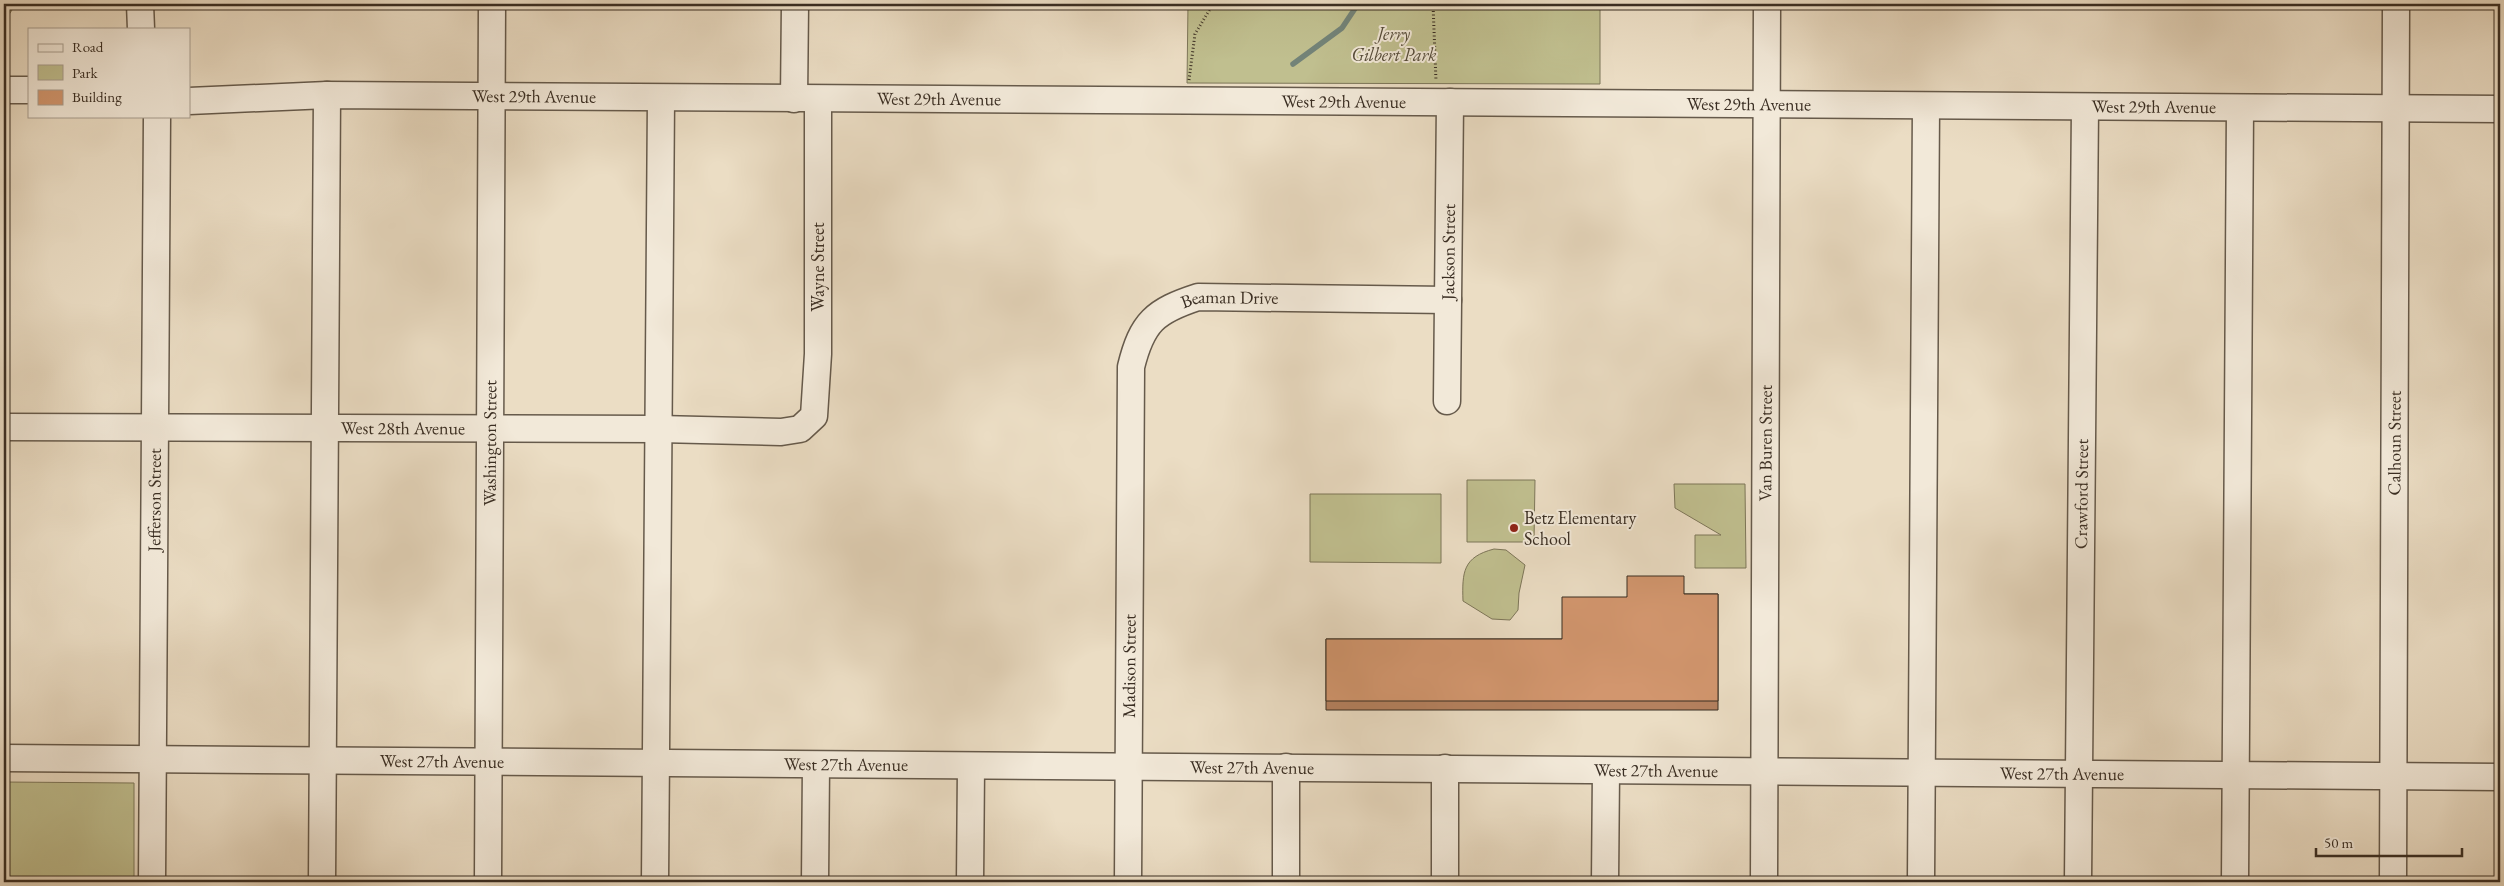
<svg xmlns="http://www.w3.org/2000/svg" width="2504" height="886" viewBox="0 0 2504 886" font-family="'EB Garamond',serif">
<style>
.green{fill:#c0bf8f;stroke:#7d7659}
.lines{fill:none;stroke-linecap:round;stroke-linejoin:round}
.stream{stroke:#738378;stroke-width:5.5}
.minor-casing{stroke:#665a4b;stroke-width:29}
.path{stroke:#3a2e23;stroke-width:3;stroke-dasharray:1 2.5;stroke-linecap:butt}
.minor{stroke:#f2e9d9;stroke-width:26}
.wall{fill:#b5815f;stroke:#3a2e23}
.building{fill:#d2966e;stroke:#3a2e23}
.poi-dot{fill:#8f2418;stroke:#f2e9d9;stroke-width:2}
.labels{text-anchor:middle;stroke-width:4;stroke-linejoin:round;paint-order:stroke}
.park-label{font-size:18px;font-style:italic;fill:#554b39;stroke:#f2e9d9}
.street-label{font-size:18px;fill:#3a2e23;stroke:#f2e9d9}
.poi-label{font-size:18px;fill:#3a2e23;stroke:#f2e9d9;text-anchor:start}
</style>
<rect width="100%" height="100%" fill="#ebddc4"/>
<filter id="stains"><feTurbulence type="fractalNoise" baseFrequency=".004" numOctaves="4"/><feColorMatrix values="0 0 0 0 .2 0 0 0 0 .09 0 0 0 0 .02 0 0 0 .5 -.17"/></filter>
<radialGradient id="worn" r=".72"><stop offset=".6" stop-color="#630" stop-opacity="0"/><stop offset="1" stop-color="#630" stop-opacity=".3"/></radialGradient>
<!-- green -->
<g class="green">
<path d="M 4,4 L 16,4 L 4,22 Z"/>
<path d="M 1188,4 L 1600,4 L 1600,84 L 1187,83 Z"/>
<path d="M 1467,480 L 1535,480 L 1534,542 L 1467,542 Z"/>
<path d="M 1674,484 L 1745,484 L 1746,568 L 1695,568 L 1695,535 L 1721,535 L 1675,508 Z"/>
<path d="M 1310,494 L 1441,494 L 1441,563 L 1310,562 Z"/>
<path d="M 1494,549 L 1506,550 L 1525,565 L 1519,593 L 1518,610 L 1510,620 L 1492,619 L 1463,601 C 1462,572 1463,557 1494,549 Z"/>
<path d="M 4,782 L 134,783 L 134,882 L 4,882 Z"/>
</g>
<g class="lines">
<!-- stream -->
<path class="stream" d="M 1293,64 L 1342,28 L 1358,4"/>
<!-- minor casing -->
<g class="minor-casing">
<g id="minor">
<path d="M 140,4 L 141,29"/>
<path d="M 4,90 L 29,90"/>
<path d="M 794,99 L 795,4"/>
<path id="s1" d="M 189,101 L 327,95 L 2500,109"/>
<path id="s2" d="M 1447,401 L 1450,102"/>
<path id="s3" d="M 4,427 L 659,429 L 781,432 L 800,429 L 814,416 L 818,354 L 818,99"/>
<path id="s4" d="M 4,758 L 2500,777"/>
<path id="s5" d="M 152,882 L 157,116"/>
<path d="M 322,882 L 327,95"/>
<path id="s6" d="M 488,882 L 492,4"/>
<path d="M 655,882 L 661,98"/>
<path d="M 815,882 L 816,765"/>
<path d="M 970,882 L 971,766"/>
<path id="s7" d="M 1128,882 L 1131,367 C 1142,322 1155,311 1198,297 L 1448,300"/>
<path d="M 1286,882 L 1286,767"/>
<path d="M 1445,882 L 1445,768"/>
<path d="M 1605,882 L 1606,771"/>
<path id="s8" d="M 1764,882 L 1767,4"/>
<path d="M 1921,882 L 1926,106"/>
<path id="s9" d="M 2078,882 L 2085,107"/>
<path d="M 2235,882 L 2240,108"/>
<path id="s10" d="M 2393,882 L 2396,4"/>
</g>
</g>
<!-- path -->
<g class="path">
<path d="M 1433,4 L 1436,81"/>
<path d="M 1189,80 L 1195,34 L 1213,4"/>
</g>
<!-- minor -->
<use href="#minor" class="minor"/>
</g>
<!-- wall -->
<path class="wall" d="M 1684,594 L 1718,594 L 1718,710 L 1326,710 L 1326,639 L 1562,639 L 1627,597 Z"/>
<!-- building -->
<path class="building" d="M 1627,576 L 1684,576 L 1684,594 L 1718,594 L 1718,701 L 1326,701 L 1326,639 L 1562,639 L 1562,597 L 1627,597 Z"/>
<!-- markers -->
<circle class="poi-dot" cx="1514" cy="528" r="5"/>
<g class="labels">
<!-- park labels -->
<g class="park-label">
<text x="1394" y="40">Jerry<tspan x="1394" dy="21">Gilbert Park</tspan></text>
</g>
<!-- street labels -->
<g class="street-label">
<text dy="6" stroke="none"><textPath href="#s1" startOffset="345">West 29th Avenue</textPath></text>
<text dy="6" stroke="none"><textPath href="#s1" startOffset="750">West 29th Avenue</textPath></text>
<text dy="6" stroke="none"><textPath href="#s1" startOffset="1155">West 29th Avenue</textPath></text>
<text dy="6" stroke="none"><textPath href="#s1" startOffset="1560">West 29th Avenue</textPath></text>
<text dy="6" stroke="none"><textPath href="#s1" startOffset="1965">West 29th Avenue</textPath></text>
<text dy="6" stroke="none"><textPath href="#s2" startOffset="149">Jackson Street</textPath></text>
<text transform="translate(818 267) rotate(-90)" y="6">Wayne Street</text>
<text dy="6" stroke="none"><textPath href="#s7" startOffset="650">Beaman Drive</textPath></text>
<text dy="6" stroke="none"><textPath href="#s3" startOffset="399">West 28th Avenue</textPath></text>
<text dy="6" stroke="none"><textPath href="#s6" startOffset="439">Washington Street</textPath></text>
<text dy="6" stroke="none"><textPath href="#s8" startOffset="439">Van Buren Street</textPath></text>
<text dy="6" stroke="none"><textPath href="#s10" startOffset="439">Calhoun Street</textPath></text>
<text dy="6" stroke="none"><textPath href="#s9" startOffset="388">Crawford Street</textPath></text>
<text dy="6" stroke="none"><textPath href="#s5" startOffset="382">Jefferson Street</textPath></text>
<text dy="6" stroke="none"><textPath href="#s7" startOffset="216">Madison Street</textPath></text>
<text dy="6" stroke="none"><textPath href="#s4" startOffset="438">West 27th Avenue</textPath></text>
<text dy="6" stroke="none"><textPath href="#s4" startOffset="842">West 27th Avenue</textPath></text>
<text dy="6" stroke="none"><textPath href="#s4" startOffset="1248">West 27th Avenue</textPath></text>
<text dy="6" stroke="none"><textPath href="#s4" startOffset="1652">West 27th Avenue</textPath></text>
<text dy="6" stroke="none"><textPath href="#s4" startOffset="2058">West 27th Avenue</textPath></text>
</g>
<!-- poi labels -->
<g class="poi-label">
<text x="1524" y="524">Betz Elementary<tspan x="1524" dy="21">School</tspan></text>
</g>
</g>
<!-- margin -->
<rect width="2504" height="886" fill="none" stroke="#ebddc4" stroke-width="20"/>
<rect x="5" y="5" width="2494" height="876" fill="none" stroke="#3a2e23" stroke-width="2.5"/>
<rect x="10" y="10" width="2484" height="866" fill="none" stroke="#3a2e23"/>
<!-- legend -->
<rect x="28" y="28" width="162" height="90" fill="#f2e9d9" stroke="#a89e90"/>
<rect x="38" y="44" width="25" height="8" fill="#f2e9d9" stroke="#a89e90"/>
<text x="72" y="52" font-size="15" fill="#3a2e23">Road</text>
<rect x="38" y="65" width="25" height="15" fill="#c0bf8f" stroke="#a89e90"/>
<text x="72" y="78" font-size="15" fill="#3a2e23">Park</text>
<rect x="38" y="90" width="25" height="15" fill="#d2966e" stroke="#a89e90"/>
<text x="72" y="102" font-size="15" fill="#3a2e23">Building</text>
<!-- scale -->
<path d="M2316 848v8h146v-8" fill="none" stroke="#3a2e23" stroke-width="2.5"/>
<text x="2324" y="848" font-size="15" fill="#3a2e23" stroke="#f2e9d9" stroke-width="4" paint-order="stroke">50 m</text>
<rect width="100%" height="100%" filter="url(#stains)"/>
<rect width="100%" height="100%" fill="url(#worn)"/>
</svg>
